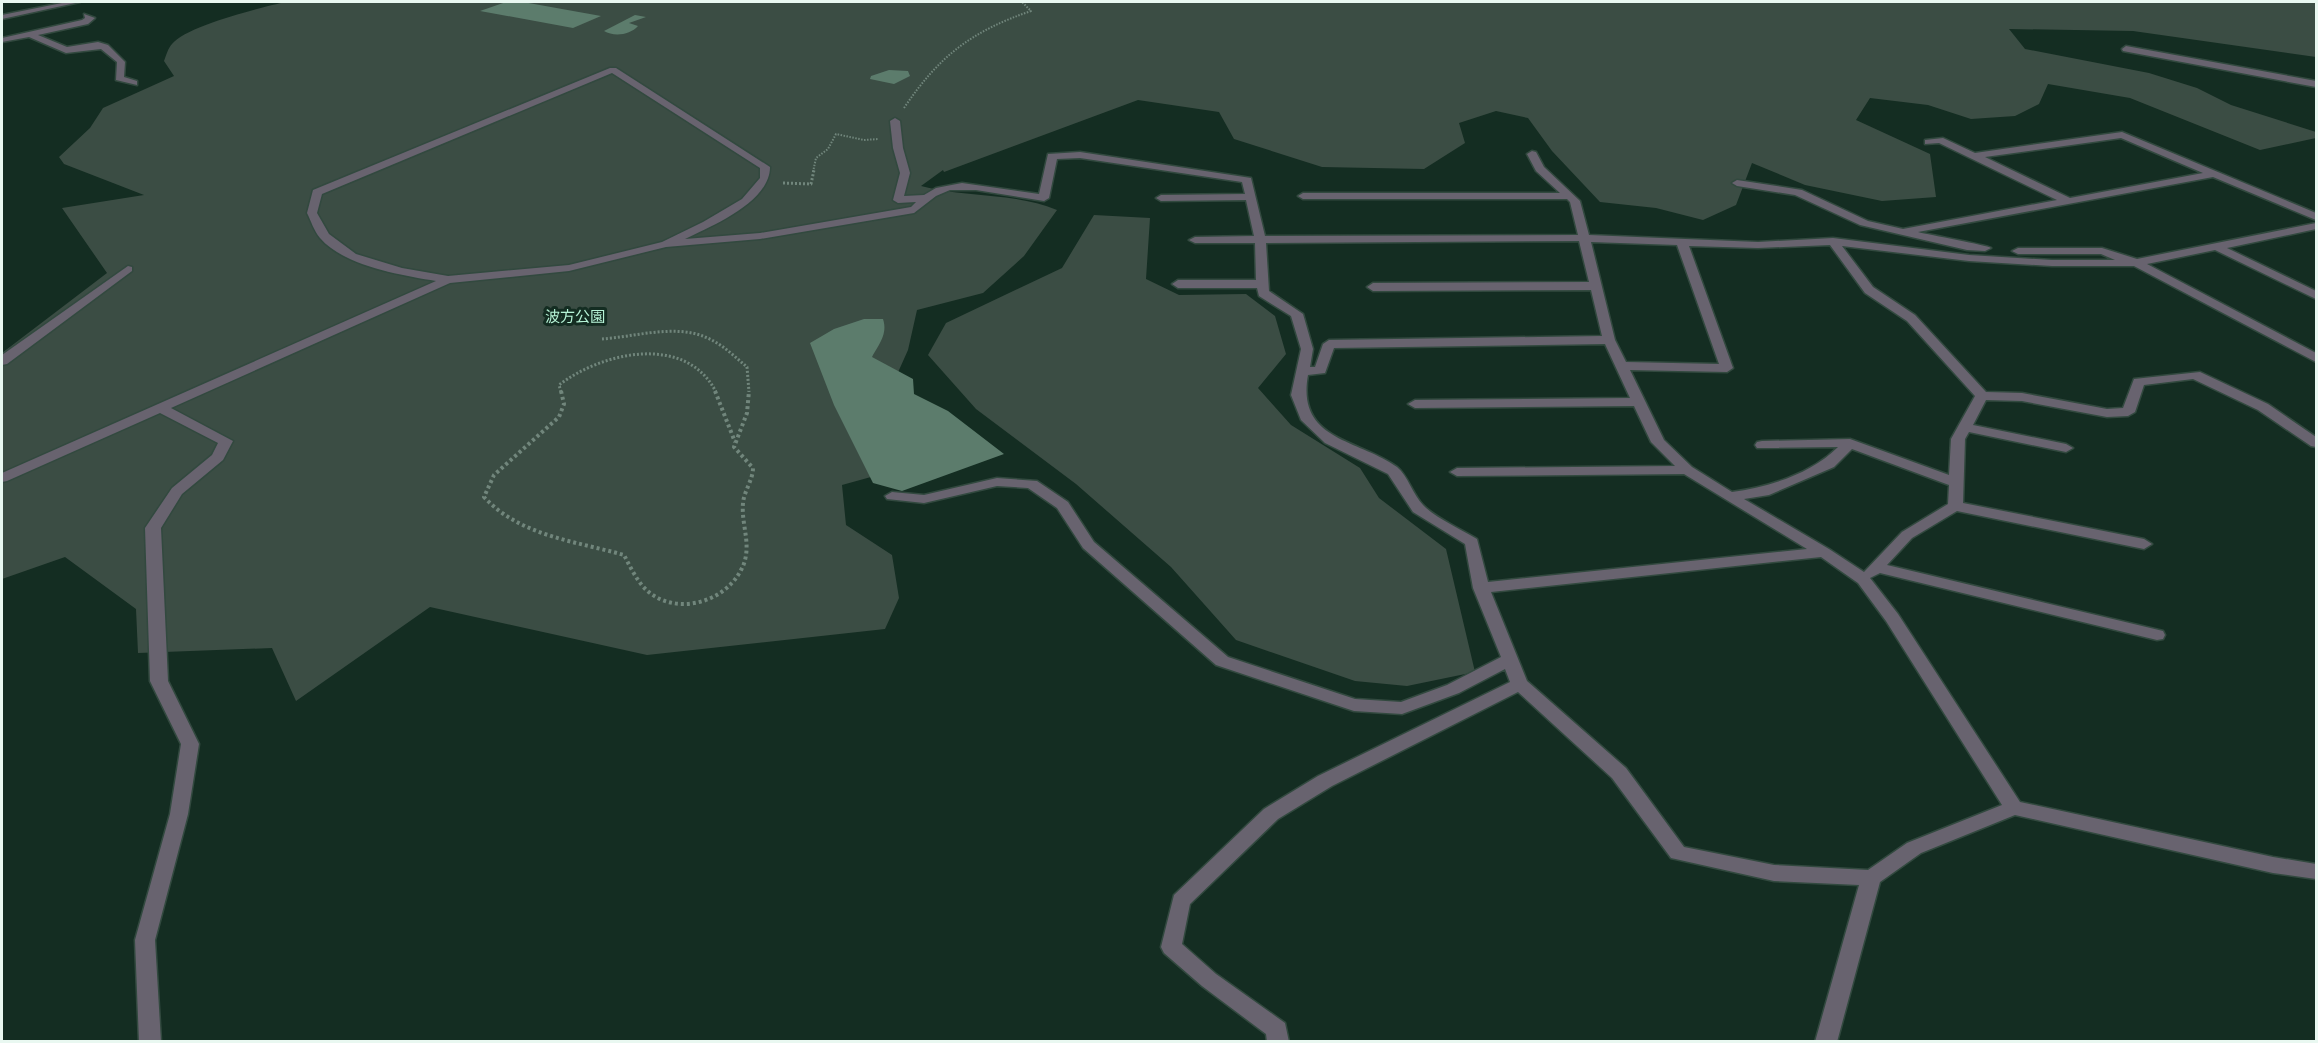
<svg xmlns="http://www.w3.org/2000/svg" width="2318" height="1043" viewBox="0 0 2318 1043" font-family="Signika,'Noto Sans JP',sans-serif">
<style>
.green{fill:#3b4d44}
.water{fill:#5c7c6c}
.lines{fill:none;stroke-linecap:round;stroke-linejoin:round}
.minor-casing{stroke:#32493f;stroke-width:3}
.path-far2{stroke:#71867c;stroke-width:2;stroke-dasharray:1.5 1.5;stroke-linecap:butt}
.path-far1{stroke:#71867c;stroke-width:3;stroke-dasharray:2 2;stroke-linecap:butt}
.path{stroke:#71867c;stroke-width:4;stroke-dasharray:3 3;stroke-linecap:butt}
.minor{fill:#68636f;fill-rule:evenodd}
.labels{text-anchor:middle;stroke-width:6;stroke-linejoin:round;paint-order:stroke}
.park-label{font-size:15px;fill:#b6f3d6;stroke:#142d22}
</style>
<rect width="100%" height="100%" fill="#142d22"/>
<!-- green -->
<g class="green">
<path d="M 286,2 L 2316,2 L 2316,57 L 2133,31 L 2009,29 L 2025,49 L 2149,73 L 2197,88 L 2231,105 L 2316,132 L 2316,138 L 2260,150 L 2130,98 L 2048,84 L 2039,104 L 2015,116 L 1971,119 L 1928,105 L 1870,98 L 1856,120 L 1930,154 L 1936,197 L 1882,201 L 1805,185 L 1752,163 L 1736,205 L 1703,220 L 1656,208 L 1600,202 L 1552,151 L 1528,118 L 1496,111 L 1459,123 L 1465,143 L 1424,169 L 1322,167 L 1234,139 L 1219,112 L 1138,100 L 944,172 L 943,170 L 921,186 C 964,198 1014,192 1057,210 L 1024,256 L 983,293 L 917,310 L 908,350 L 891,388 L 983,446 L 842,485 L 846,525 L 892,555 L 899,598 L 885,629 L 647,655 L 430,607 L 296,701 L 272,648 L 138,653 L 136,609 L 65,557 L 2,579 L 2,353 L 107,273 L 62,208 L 144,195 L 64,164 L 59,157 L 90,128 L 103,108 L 174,76 L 164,61 C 166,56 168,48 172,44 C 186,26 262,7 286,2 Z"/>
<path d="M 1094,215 L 1150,218 L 1146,279 L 1179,295 L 1246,294 L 1275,316 L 1286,354 L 1258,388 L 1291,425 L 1360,468 L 1379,498 L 1446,549 L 1475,672 L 1407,686 L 1355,681 L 1236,640 L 1171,567 L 1076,484 L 976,409 L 928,355 L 946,323 L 1062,268 Z"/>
</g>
<!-- water -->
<g class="water">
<path d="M 506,2 L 523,2 L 601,16 L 573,28 L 480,11 Z"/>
<path d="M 635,15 L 646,17 L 629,23 L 638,26 C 630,35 614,37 604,31 Z"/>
<path d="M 889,70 L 908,71 L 910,76 L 894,84 L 870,79 L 871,76 Z"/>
<path d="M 864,319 L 883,319 C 888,334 879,344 872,357 L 913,379 L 914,394 L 948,411 L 1004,454 L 902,491 L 873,483 L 834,405 L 810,343 L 834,329 Z"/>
</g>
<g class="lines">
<!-- minor casing -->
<g class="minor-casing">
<g id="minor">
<path d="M 67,2 L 80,2 L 2,19 L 2,15 Z"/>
<path d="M 84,14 L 95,18 L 88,24 L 38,35 L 67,47 L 98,42 L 108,45 L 125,62 L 124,77 L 137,81 L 137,85 L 116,80 L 117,62 L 101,49 L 66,53 L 29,37 L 2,42 L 2,38 L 82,20 L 85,18 Z"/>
<path d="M 2126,46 L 2316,81 L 2316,87 L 2123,51 L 2122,49 Z"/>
<path d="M 610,68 L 616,68 L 770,167 C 770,202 712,226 685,239 L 760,233 L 911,207 L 916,202 L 898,203 L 893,200 L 900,173 L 893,148 L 890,121 L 895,118 L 900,121 L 903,148 L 910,173 L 904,196 L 924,195 L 936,188 L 962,183 L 1039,194 L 1048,154 L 1080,152 L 1251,178 L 1265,236 L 1578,235 L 1570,202 L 1567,199 L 1303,199 L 1298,196 L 1303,193 L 1560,193 L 1536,171 L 1527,154 L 1532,151 L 1536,152 L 1544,167 L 1580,201 L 1589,235 L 1758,242 L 1833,238 L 1969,255 L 2052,260 L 2115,260 L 2101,254 L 2018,254 L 2012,251 L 2018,248 L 2102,248 L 2137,259 L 2316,223 L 2316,229 L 2227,248 L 2316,291 L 2316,299 L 2215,250 L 2147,264 L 2316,353 L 2316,362 L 2134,266 L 2052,266 L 1969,261 L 1842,246 L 1873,287 L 1915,315 L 1986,392 L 2022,393 L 2107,409 L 2123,408 L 2134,379 L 2200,372 L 2268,404 L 2316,437 L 2316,447 L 2311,446 L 2258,410 L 2193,379 L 2144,385 L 2135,412 L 2128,416 L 2107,417 L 2022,401 L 1986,400 L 1973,425 L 2066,444 L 2073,448 L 2066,452 L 1969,432 L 1965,439 L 1963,503 L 2144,539 L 2152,544 L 2144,549 L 1957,511 L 1912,538 L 1887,565 L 2163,631 L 2165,635 L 2163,639 L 2157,640 L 1880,573 L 1870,578 L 1898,614 L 2020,802 L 2273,857 L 2316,864 L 2316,879 L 2273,873 L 2015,815 L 1921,853 L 1880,882 L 1837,1042 L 1815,1042 L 1859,885 L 1774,881 L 1671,858 L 1612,778 L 1518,692 L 1332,786 L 1278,819 L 1190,904 L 1182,944 L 1216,974 L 1285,1023 L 1289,1042 L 1267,1042 L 1266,1034 L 1202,986 L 1164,953 L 1161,947 L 1174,895 L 1264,809 L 1318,776 L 1510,682 L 1505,669 L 1459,693 L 1402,714 L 1354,711 L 1216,665 L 1083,548 L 1057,508 L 1028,488 L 997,486 L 924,503 L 887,499 L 885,496 L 892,492 L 924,495 L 997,478 L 1037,481 L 1068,502 L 1094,542 L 1228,657 L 1355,699 L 1401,702 L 1447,685 L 1501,657 L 1473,588 L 1465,544 L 1413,512 L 1388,474 L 1325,443 L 1301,420 L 1291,395 L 1301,349 L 1291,316 L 1259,296 L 1257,288 L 1178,288 L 1172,284 L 1178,280 L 1256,280 L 1255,243 L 1195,243 L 1189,240 L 1195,237 L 1254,236 L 1246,200 L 1161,201 L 1156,198 L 1161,195 L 1245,194 L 1242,182 L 1080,158 L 1057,159 L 1049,198 L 1044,201 L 976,190 L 950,190 L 936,196 L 914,213 L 760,239 L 666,247 L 569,271 L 450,283 L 171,408 L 233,441 L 223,460 L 182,494 L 161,528 L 168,681 L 199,744 L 188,814 L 155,940 L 161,1042 L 139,1042 L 135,940 L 170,814 L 181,744 L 150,681 L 145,528 L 172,488 L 212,455 L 218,443 L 160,413 L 7,481 L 2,482 L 2,473 L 436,281 C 400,275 344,266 320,238 C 314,231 311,221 307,213 L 313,190 ZM 612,73 L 760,168 L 760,178 L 742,199 L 703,222 L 662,242 L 569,265 L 448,276 L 402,268 L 356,254 L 329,234 L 317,213 L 322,194 ZM 1579,241 L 1589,282 L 1373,283 L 1367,287 L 1373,291 L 1591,290 L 1602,336 L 1329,340 L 1323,344 L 1315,367 L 1310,367 L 1313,349 L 1303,314 L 1269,291 L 1266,243 ZM 1591,242 L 1677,245 L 1719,364 L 1626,362 L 1615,340 ZM 1830,245 L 1865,293 L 1907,321 L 1975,396 L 1951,439 L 1949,475 L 1850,439 L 1762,441 L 1757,442 L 1755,445 L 1757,448 L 1838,447 C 1811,474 1769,487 1732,492 L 1692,467 L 1664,440 L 1630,370 L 1727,372 L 1733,368 L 1689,246 L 1758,248 ZM 1605,344 L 1630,398 L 1415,400 L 1408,404 L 1415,408 L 1634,406 L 1651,442 L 1675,466 L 1457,468 L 1450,472 L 1457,476 L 1684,474 L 1807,549 L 1488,582 L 1477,539 C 1462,530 1434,517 1423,505 C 1413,495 1408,476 1397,467 C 1359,439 1296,441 1308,375 L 1325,373 L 1334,348 ZM 1852,449 L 1949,485 L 1948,504 L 1902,532 L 1864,572 L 1829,549 L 1744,499 L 1769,495 L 1834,467 ZM 1821,557 L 1858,583 L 1886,621 L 2002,805 L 1907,843 L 1868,870 L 1774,865 L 1684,847 L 1626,768 L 1527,681 L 1491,592 Z"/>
<path d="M 2122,132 L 2316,213 L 2316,220 L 2213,177 L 1918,232 C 1929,235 1987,245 1991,248 L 1985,251 L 1967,250 L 1860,225 L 1795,195 L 1737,186 L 1732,183 L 1737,180 L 1802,190 L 1868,221 L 1903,229 L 2057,200 L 1939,143 L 1925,144 L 1925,140 L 1943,138 L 1975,153 ZM 2121,138 L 2203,173 L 2070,198 L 1985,157 Z"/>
<path d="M 128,266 L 132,267 L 132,271 L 7,364 L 2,365 L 2,355 Z"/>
</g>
</g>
<!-- path-far2 -->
<g class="path-far2">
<path d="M 904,108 C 939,56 972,31 1031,11 L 1022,2"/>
<path d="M 813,172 L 816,158 L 828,149 L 836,134 L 864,140 L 879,139"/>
</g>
<!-- path-far1 -->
<g class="path-far1">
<path d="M 783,183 L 811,184 L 814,170"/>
<path d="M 602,339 C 633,337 675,324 705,337 C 721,343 734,356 747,367 L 749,392"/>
<path d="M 561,392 L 559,385 C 602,352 686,333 716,392"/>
</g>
<!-- path -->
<g class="path">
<path d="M 561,391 L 564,404 L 559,417 L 494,475 L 484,497 C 520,536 575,541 624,555 C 631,568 638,584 650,593 C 680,616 728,601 743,566 C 752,544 741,525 743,503 C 744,491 753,480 753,468 L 734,447 L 747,413 L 749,391"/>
<path d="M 715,391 L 735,442"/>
</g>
<!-- minor -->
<use href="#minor" class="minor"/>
</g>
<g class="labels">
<!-- park labels -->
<g class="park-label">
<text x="575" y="322">波方公園</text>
</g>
</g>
<!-- border -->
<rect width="2318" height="1043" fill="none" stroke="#e9f8f1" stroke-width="6"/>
</svg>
